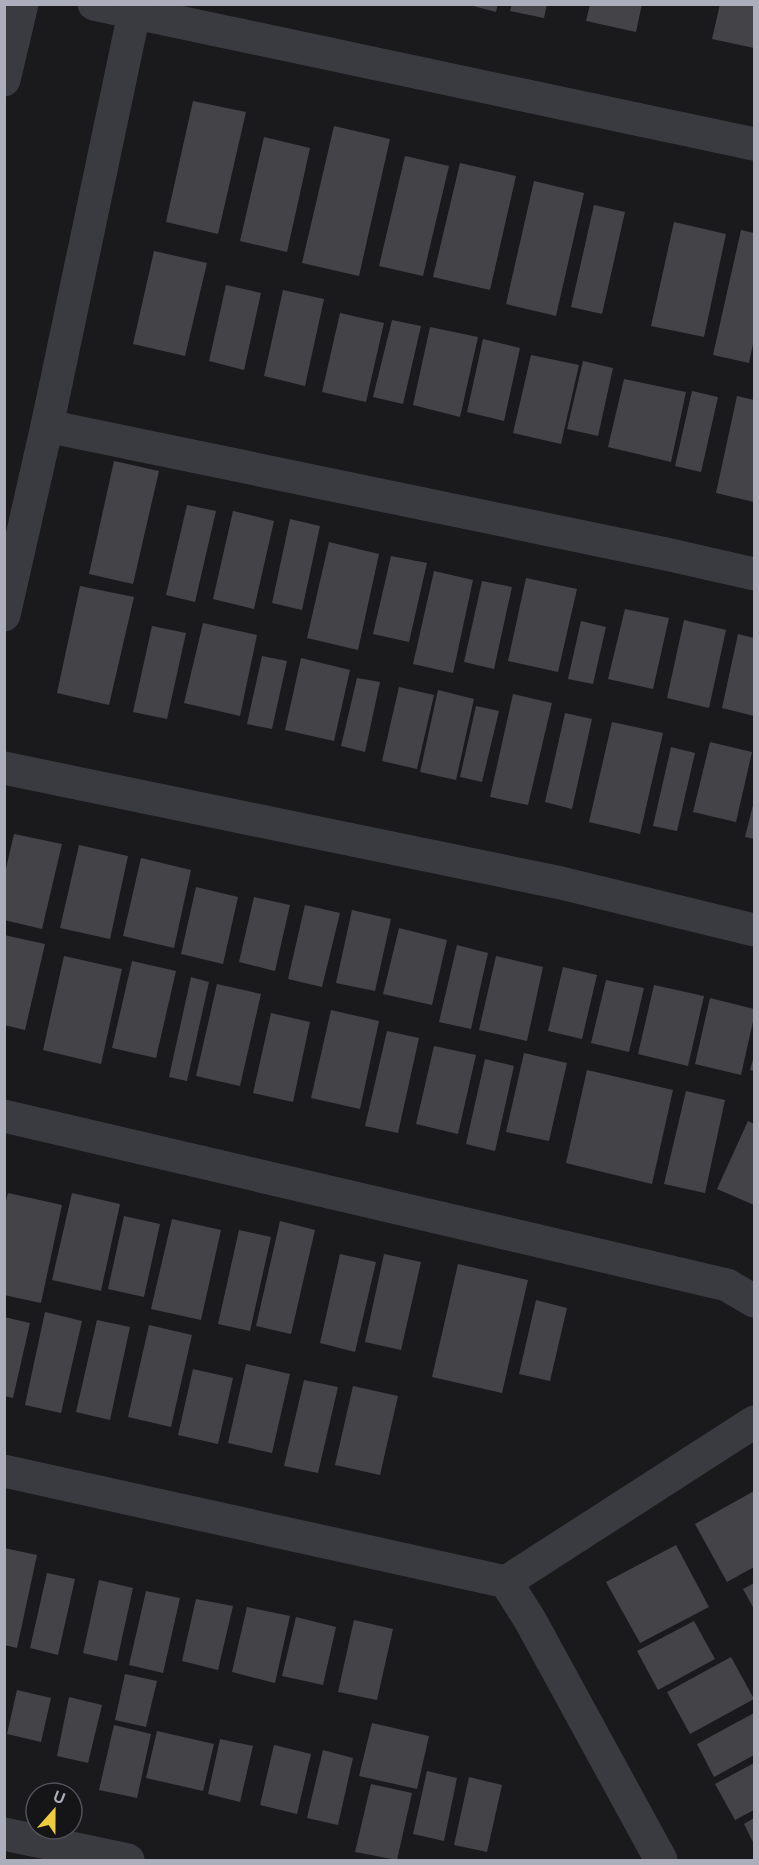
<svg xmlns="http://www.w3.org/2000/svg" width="759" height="1865" viewBox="0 0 759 1865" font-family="Figtree,sans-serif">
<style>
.building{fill:#444448}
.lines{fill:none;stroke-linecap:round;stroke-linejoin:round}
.street{stroke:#3a3b40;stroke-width:33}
</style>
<rect width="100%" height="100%" fill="#1a191b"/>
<!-- building -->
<g class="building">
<path d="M 466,4 L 498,4 L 496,12 Z"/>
<path d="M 512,4 L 547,4 L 544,18 L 510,11 Z"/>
<path d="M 590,4 L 642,4 L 636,32 L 586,21 Z"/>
<path d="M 720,4 L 754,4 L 754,48 L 712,39 Z"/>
<path d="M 193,101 L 246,112 L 218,234 L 166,222 Z"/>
<path d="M 334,126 L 390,139 L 359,276 L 302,263 Z"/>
<path d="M 264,137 L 310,148 L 287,252 L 240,241 Z"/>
<path d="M 405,156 L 449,166 L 423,276 L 379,266 Z"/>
<path d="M 460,163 L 516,176 L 490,290 L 433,277 Z"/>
<path d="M 534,181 L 584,193 L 556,316 L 506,304 Z"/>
<path d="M 594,205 L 625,212 L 602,314 L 571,307 Z"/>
<path d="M 674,222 L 726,234 L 704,337 L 651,326 Z"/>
<path d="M 741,230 L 754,233 L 754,339 L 749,363 L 713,355 Z"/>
<path d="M 154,251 L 207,263 L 185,356 L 133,344 Z"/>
<path d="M 226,285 L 261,293 L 244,370 L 209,361 Z"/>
<path d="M 283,290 L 324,299 L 305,386 L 264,376 Z"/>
<path d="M 340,313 L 384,323 L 366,402 L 322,392 Z"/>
<path d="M 392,320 L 421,326 L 403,404 L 373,397 Z"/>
<path d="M 430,327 L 478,337 L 460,417 L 413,405 Z"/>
<path d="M 483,339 L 520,348 L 504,421 L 467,412 Z"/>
<path d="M 531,355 L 579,365 L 561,444 L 513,433 Z"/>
<path d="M 583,361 L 613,368 L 598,436 L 567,429 Z"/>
<path d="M 624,379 L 686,392 L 671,462 L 608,447 Z"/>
<path d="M 692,391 L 718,397 L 701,472 L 675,466 Z"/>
<path d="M 737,396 L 754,400 L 754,502 L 716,493 Z"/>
<path d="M 114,461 L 159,471 L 133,584 L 89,574 Z"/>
<path d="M 187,505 L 216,511 L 195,602 L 166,595 Z"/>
<path d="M 233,511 L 274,521 L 254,609 L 213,599 Z"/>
<path d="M 290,519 L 320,526 L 302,610 L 272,603 Z"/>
<path d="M 329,542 L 379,554 L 358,650 L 307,638 Z"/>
<path d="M 391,556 L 427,563 L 409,642 L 373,634 Z"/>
<path d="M 434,571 L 473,580 L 453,673 L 413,664 Z"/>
<path d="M 526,578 L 577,589 L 558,672 L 508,661 Z"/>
<path d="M 482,581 L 512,587 L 494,669 L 464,662 Z"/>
<path d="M 80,586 L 134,597 L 109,705 L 57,693 Z"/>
<path d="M 625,609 L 669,618 L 653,689 L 608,679 Z"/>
<path d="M 684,620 L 726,630 L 709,708 L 667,698 Z"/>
<path d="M 581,621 L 606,627 L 593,684 L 568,679 Z"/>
<path d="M 203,623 L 257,635 L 240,716 L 184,703 Z"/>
<path d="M 152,626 L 186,633 L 167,719 L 133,712 Z"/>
<path d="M 738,634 L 754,638 L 754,716 L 722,708 Z"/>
<path d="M 262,656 L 287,661 L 272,729 L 247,724 Z"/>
<path d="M 301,658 L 350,670 L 334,741 L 285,730 Z"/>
<path d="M 357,678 L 380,682 L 365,752 L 341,746 Z"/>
<path d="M 399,687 L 434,695 L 417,769 L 382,761 Z"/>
<path d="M 438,690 L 474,699 L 456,780 L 420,772 Z"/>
<path d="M 513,694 L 552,703 L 528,805 L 490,797 Z"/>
<path d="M 476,706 L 499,711 L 482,782 L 460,777 Z"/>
<path d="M 565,713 L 592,719 L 572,809 L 545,802 Z"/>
<path d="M 612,722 L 663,733 L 640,834 L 589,822 Z"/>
<path d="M 710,742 L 752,752 L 736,822 L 693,812 Z"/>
<path d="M 671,747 L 695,753 L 677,831 L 653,826 Z"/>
<path d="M 754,801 L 754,839 L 745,837 Z"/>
<path d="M 14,834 L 62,844 L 42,929 L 4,920 L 4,877 Z"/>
<path d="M 79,845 L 128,856 L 110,939 L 60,928 Z"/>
<path d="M 141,858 L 191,870 L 174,948 L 123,936 Z"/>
<path d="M 196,887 L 238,897 L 223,964 L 181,954 Z"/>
<path d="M 254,897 L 290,905 L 275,971 L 239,962 Z"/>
<path d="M 305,905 L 340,913 L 322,987 L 288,979 Z"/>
<path d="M 352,910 L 391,919 L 375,991 L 336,983 Z"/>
<path d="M 399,928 L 447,940 L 432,1005 L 383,994 Z"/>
<path d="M 4,935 L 45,944 L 25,1030 L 4,1025 Z"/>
<path d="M 457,945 L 488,953 L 471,1029 L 439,1022 Z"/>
<path d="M 64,956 L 122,969 L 101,1064 L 43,1050 Z"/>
<path d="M 496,956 L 543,967 L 527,1041 L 479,1030 Z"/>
<path d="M 132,961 L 176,971 L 156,1058 L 112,1048 Z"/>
<path d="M 563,967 L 597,975 L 582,1039 L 548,1031 Z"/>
<path d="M 191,977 L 209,982 L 187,1081 L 169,1077 Z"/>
<path d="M 606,980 L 644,988 L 629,1052 L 591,1043 Z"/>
<path d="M 217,984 L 261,994 L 240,1086 L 196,1076 Z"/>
<path d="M 654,985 L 704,996 L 688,1066 L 638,1054 Z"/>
<path d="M 710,998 L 754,1009 L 754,1017 L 741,1075 L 695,1064 Z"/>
<path d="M 331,1010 L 379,1021 L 360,1109 L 311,1098 Z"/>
<path d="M 271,1013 L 310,1022 L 293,1102 L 253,1093 Z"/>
<path d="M 387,1031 L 419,1038 L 398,1133 L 365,1126 Z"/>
<path d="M 434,1046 L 476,1055 L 458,1134 L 416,1124 Z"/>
<path d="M 524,1053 L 567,1063 L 549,1141 L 506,1132 Z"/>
<path d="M 754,1056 L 754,1071 L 750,1070 Z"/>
<path d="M 485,1059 L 514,1066 L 495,1151 L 466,1144 Z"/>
<path d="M 587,1070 L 673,1090 L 652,1184 L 566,1163 Z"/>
<path d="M 686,1091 L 725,1100 L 705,1193 L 664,1184 Z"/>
<path d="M 748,1121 L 754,1124 L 754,1205 L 717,1189 Z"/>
<path d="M 8,1193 L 62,1205 L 41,1303 L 4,1295 L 4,1208 Z"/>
<path d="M 72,1193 L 120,1204 L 101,1291 L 52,1280 Z"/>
<path d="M 124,1216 L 160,1224 L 144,1297 L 108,1289 Z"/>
<path d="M 172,1219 L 221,1230 L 201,1320 L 151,1309 Z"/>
<path d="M 280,1221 L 315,1230 L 291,1334 L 256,1326 Z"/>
<path d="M 239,1230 L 271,1237 L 250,1331 L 218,1324 Z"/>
<path d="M 340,1254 L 376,1262 L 355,1352 L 320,1343 Z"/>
<path d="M 384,1254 L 421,1262 L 401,1350 L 365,1342 Z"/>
<path d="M 458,1264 L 528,1280 L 502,1393 L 432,1377 Z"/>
<path d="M 536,1300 L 567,1308 L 550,1381 L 519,1374 Z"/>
<path d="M 45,1312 L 82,1321 L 61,1413 L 25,1405 Z"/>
<path d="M 4,1317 L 30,1323 L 13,1398 L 4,1396 Z"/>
<path d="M 97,1320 L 130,1327 L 110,1420 L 76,1412 Z"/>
<path d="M 149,1325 L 192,1335 L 171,1427 L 128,1417 Z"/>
<path d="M 246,1364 L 290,1374 L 272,1453 L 228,1443 Z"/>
<path d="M 193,1369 L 233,1378 L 218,1444 L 178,1435 Z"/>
<path d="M 304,1380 L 338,1387 L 318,1473 L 284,1466 Z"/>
<path d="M 353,1386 L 398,1396 L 380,1475 L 335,1465 Z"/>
<path d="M 754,1491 L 754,1567 L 727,1582 L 695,1524 Z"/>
<path d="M 676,1545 L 709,1607 L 640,1643 L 606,1582 Z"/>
<path d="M 4,1548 L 37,1555 L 17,1648 L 4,1645 Z"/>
<path d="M 47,1573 L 75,1579 L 58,1655 L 30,1648 Z"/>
<path d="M 99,1580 L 133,1588 L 117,1661 L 83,1653 Z"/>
<path d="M 754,1583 L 754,1609 L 743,1589 Z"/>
<path d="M 146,1591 L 180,1598 L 163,1673 L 129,1665 Z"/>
<path d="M 196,1599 L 233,1606 L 218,1670 L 182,1661 Z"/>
<path d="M 247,1607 L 290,1616 L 275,1683 L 232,1672 Z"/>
<path d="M 296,1617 L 336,1627 L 323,1685 L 282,1676 Z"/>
<path d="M 354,1620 L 393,1629 L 377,1700 L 338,1692 Z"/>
<path d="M 694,1621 L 715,1659 L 658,1690 L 637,1651 Z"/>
<path d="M 731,1657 L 754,1699 L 690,1734 L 667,1692 Z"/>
<path d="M 125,1674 L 157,1681 L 146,1727 L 115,1720 Z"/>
<path d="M 17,1690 L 51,1698 L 41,1742 L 7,1734 Z"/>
<path d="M 69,1697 L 102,1705 L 88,1763 L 57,1756 Z"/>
<path d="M 754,1713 L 754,1755 L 714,1777 L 697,1744 Z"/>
<path d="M 372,1723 L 429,1736 L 417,1789 L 359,1776 Z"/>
<path d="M 114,1725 L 151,1734 L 137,1798 L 99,1790 Z"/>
<path d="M 157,1731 L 214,1744 L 203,1791 L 146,1778 Z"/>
<path d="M 220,1739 L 253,1746 L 240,1802 L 208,1794 Z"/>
<path d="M 274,1745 L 311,1754 L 297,1814 L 260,1805 Z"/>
<path d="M 323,1750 L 353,1758 L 338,1825 L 307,1818 Z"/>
<path d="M 754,1763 L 754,1810 L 735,1820 L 715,1784 Z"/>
<path d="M 427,1771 L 457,1778 L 444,1841 L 413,1834 Z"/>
<path d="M 469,1777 L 502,1785 L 487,1852 L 454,1845 Z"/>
<path d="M 371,1784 L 412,1793 L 397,1860 L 355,1852 Z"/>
<path d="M 754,1818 L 754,1844 L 744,1824 Z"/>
</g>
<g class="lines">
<!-- street -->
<g class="street">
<path d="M 94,4 L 754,144"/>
<path d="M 4,80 L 22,4"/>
<path d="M 47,426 L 666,554 L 754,574"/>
<path d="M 4,615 L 47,426 L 136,4"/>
<path d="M 4,768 L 561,883 L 754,930"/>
<path d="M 4,1116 L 727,1285 L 754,1301"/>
<path d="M 4,1471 L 506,1582 L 530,1620 L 661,1860"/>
<path d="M 506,1582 L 754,1422"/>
<path d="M 4,1834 L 128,1860"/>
</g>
</g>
<!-- border -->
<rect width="759" height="1865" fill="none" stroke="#acafbb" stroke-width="12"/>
<!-- north arrow -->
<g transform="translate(54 1811) rotate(21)"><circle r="28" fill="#151417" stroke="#515259" stroke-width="1.5"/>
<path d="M0-4.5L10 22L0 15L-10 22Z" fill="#edcc40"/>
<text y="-9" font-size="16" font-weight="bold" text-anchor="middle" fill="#acafbb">U</text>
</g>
</svg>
